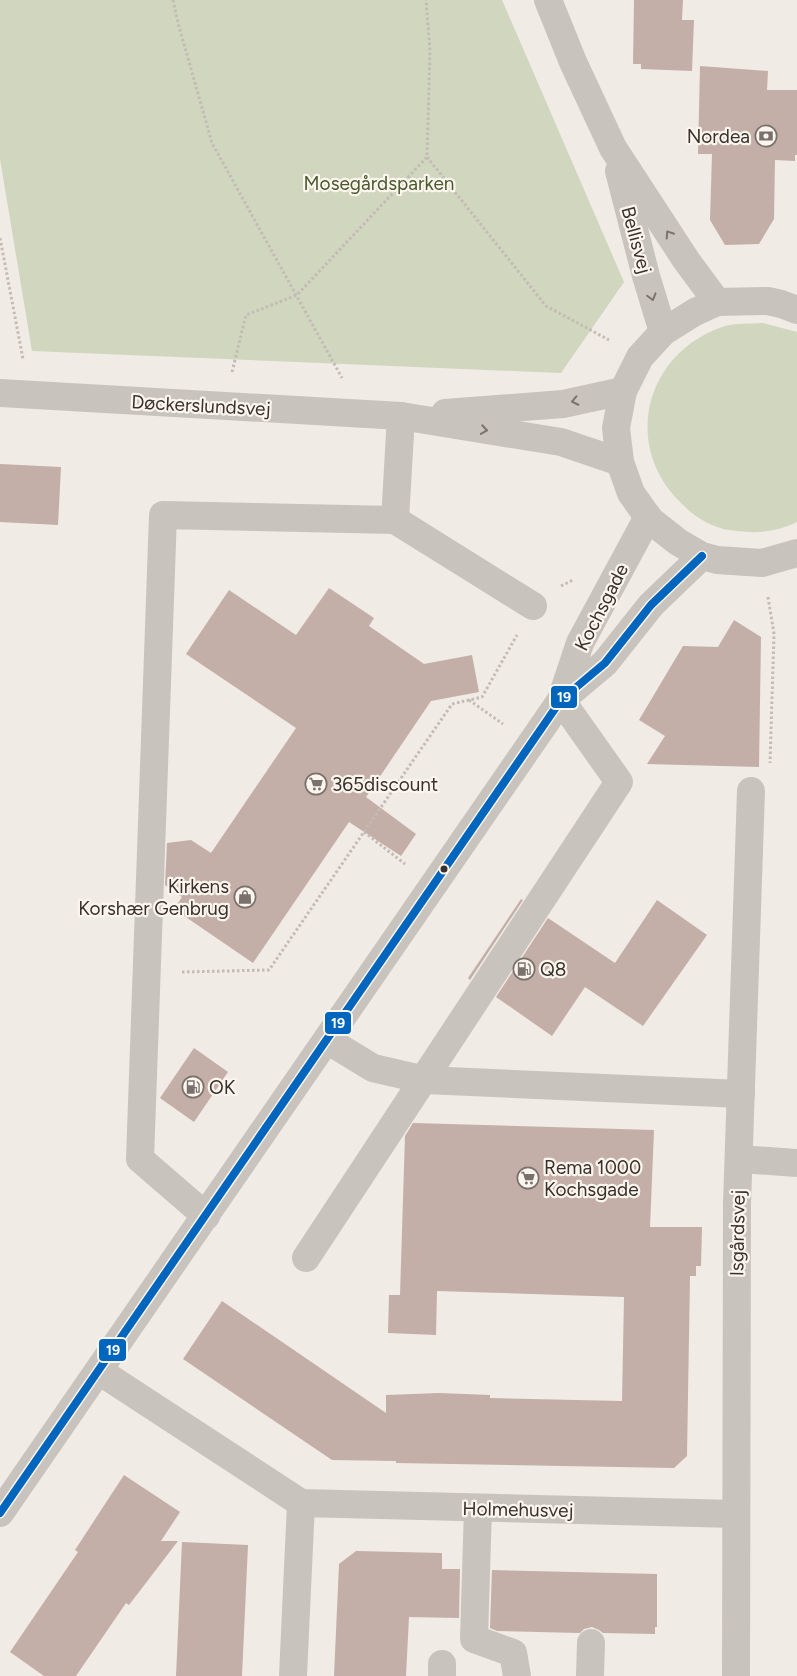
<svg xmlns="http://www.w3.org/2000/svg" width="797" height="1676" viewBox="0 0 797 1676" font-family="Figtree,sans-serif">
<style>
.green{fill:#d1d6bf}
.building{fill:#c3afa7}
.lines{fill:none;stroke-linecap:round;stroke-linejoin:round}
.path{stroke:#c2bbb6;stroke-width:3;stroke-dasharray:2.5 2.5;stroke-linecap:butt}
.minor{stroke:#c9c3be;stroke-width:28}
.bus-1-casing{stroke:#fbf5ee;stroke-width:11}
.bus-1{stroke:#0065bd;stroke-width:8}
.oneway{stroke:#7b726d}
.bus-dot{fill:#3b302b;stroke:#fbf5ee;stroke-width:2}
.labels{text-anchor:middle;stroke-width:4.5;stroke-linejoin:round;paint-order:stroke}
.poi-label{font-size:19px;fill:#3b302b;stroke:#fbf5ee;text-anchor:start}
.park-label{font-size:19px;fill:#4a5a2e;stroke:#fbf5ee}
.street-label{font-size:19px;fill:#3b302b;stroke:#fbf5ee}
.line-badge{stroke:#fbf5ee;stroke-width:2}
.badge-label{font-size:14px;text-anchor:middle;font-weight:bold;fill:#fff}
</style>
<rect width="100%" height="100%" fill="#f0ebe5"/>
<!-- green -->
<g class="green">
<path d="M 0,0 L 502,0 L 624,282 L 561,373 L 32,351 L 0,159 Z"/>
<path d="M 763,323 L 797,332 L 797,522 C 779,531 758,534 738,531 C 732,530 725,530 720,528 C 704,523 690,513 679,501 C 621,442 647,351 725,326 C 736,323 751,324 763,323 Z"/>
</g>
<!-- building -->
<g class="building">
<path d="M 634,0 L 683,0 L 682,20 L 694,20 L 692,71 L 641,69 L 641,64 L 633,64 Z"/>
<path d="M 700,66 L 768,71 L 767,90 L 797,90 L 797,155 L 795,155 L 795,161 L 775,160 L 774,219 L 759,244 L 725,245 L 710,220 L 712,154 L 698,154 Z"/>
<path d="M 0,464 L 61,467 L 58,525 L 0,522 Z"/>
<path d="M 329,588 L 374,618 L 369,626 L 424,664 L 472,655 L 479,692 L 431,701 L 366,797 L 416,834 L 401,856 L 349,822 L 253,963 L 174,909 L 182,897 L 165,885 L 167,843 L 191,840 L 211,853 L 296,728 L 186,654 L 229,590 L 296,635 Z"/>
<path d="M 734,620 L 761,637 L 759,767 L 647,764 L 665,736 L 639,720 L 683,646 L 718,647 Z"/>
<path d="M 521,899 L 523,900 L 470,980 L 468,978 Z"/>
<path d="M 657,900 L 707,935 L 643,1026 L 585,987 L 552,1036 L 496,997 L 548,918 L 615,963 Z"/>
<path d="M 194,1048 L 228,1072 L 194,1122 L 160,1098 Z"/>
<path d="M 413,1123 L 654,1130 L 650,1227 L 702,1227 L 701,1266 L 696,1266 L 696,1276 L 690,1276 L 687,1456 L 674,1468 L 396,1463 L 396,1461 L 332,1460 L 183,1359 L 222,1301 L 386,1413 L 386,1395 L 439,1393 L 490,1395 L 490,1398 L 622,1401 L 624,1297 L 437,1291 L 436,1335 L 388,1333 L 389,1295 L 400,1295 L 405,1136 Z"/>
<path d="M 124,1475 L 180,1512 L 161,1541 L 178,1541 L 129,1605 L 126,1603 L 76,1676 L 44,1676 L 10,1652 L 78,1552 L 75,1550 Z"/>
<path d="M 182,1542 L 248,1545 L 242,1676 L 176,1676 Z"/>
<path d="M 356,1551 L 442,1553 L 442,1569 L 460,1569 L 459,1618 L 409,1617 L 406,1676 L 334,1676 L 339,1564 Z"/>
<path d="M 492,1570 L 657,1574 L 657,1627 L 655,1627 L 655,1634 L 603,1633 L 599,1630 L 592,1627 L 584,1629 L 580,1633 L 497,1631 L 490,1628 Z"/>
</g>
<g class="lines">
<!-- path -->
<g class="path">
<path d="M 173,0 L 178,23 L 212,143 L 342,378"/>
<path d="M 427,157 L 546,306 L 609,340"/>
<path d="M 0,238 L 23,359"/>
<path d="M 232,372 L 246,315 L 297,295 L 427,157 L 430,51 L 426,0"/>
<path d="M 561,586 L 573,580"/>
<path d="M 768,597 L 774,634 L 770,763"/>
<path d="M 469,700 L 503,724"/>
<path d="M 364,832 L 405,864"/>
<path d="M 182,972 L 269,970 L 452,704 L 482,697 L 517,635"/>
</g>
<!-- minor -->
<g class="minor">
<path d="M 548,0 L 573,62 L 613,148 L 686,260 L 717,302"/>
<path d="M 619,171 L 646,276 L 663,332"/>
<path d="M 797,310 L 781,304 L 768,301 L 717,302 L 695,312 L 663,332 L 640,357 L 623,391 L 616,428 L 620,462 L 631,493 L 650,520 L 678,542 L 702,556 L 717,560 L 762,563 L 797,553"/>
<path d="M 0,393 L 401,416 L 561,442 L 620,462"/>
<path d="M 445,413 L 563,404 L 623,391"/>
<path d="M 395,520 L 401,416"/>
<path d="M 561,700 L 580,643 L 648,517"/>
<path d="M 327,1040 L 373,1068 L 425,1080 L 741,1094"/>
<path d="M 739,1159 L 797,1163"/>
<path d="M 206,1216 L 140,1159 L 163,515 L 395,520 L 533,606"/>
<path d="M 306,1258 L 619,782 L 561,700"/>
<path d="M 99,1371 L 301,1503 L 735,1514"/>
<path d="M 478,1508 L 474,1639 L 513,1653 L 517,1676"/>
<path d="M 0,1513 L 561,700 L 605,663 L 651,605 L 702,556"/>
<path d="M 293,1676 L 301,1503"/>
<path d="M 442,1676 L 442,1664"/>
<path d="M 590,1676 L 591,1643"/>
<path d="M 736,1676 L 737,1204 L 751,791"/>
</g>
<!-- bus-1 casing -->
<g class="bus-1-casing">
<path id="bus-1" d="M 0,1513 L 561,700 L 605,663 L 651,605 L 702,556"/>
</g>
<!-- bus-1 -->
<use href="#bus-1" class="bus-1"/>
</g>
<!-- one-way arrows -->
<defs><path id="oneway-chevron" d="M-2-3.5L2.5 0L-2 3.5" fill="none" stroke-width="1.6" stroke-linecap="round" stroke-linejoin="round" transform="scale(1.25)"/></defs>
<g class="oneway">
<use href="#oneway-chevron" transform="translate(669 234) rotate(-123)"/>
<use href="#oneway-chevron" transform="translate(652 297) rotate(74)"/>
<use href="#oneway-chevron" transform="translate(575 401) rotate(168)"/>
<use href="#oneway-chevron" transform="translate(484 430) rotate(9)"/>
</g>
<!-- icons -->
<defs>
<g id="bank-ring" transform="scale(1.125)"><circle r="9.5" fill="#fbf5ee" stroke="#7a716c" stroke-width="1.5"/><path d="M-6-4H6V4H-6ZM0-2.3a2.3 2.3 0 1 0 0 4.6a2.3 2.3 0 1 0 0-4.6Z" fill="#7a716c"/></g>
<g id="supermarket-ring" transform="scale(1.125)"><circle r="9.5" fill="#fbf5ee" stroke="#7a716c" stroke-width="1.5"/><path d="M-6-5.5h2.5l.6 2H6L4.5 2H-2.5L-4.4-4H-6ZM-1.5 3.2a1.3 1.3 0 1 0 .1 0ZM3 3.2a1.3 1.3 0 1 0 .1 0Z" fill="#7a716c"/></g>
<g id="shop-ring" transform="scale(1.125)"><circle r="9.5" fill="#fbf5ee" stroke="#7a716c" stroke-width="1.5"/><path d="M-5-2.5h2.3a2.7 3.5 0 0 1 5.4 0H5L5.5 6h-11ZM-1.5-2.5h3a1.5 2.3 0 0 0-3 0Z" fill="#7a716c"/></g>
<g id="fuel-ring" transform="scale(1.125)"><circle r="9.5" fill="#fbf5ee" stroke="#7a716c" stroke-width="1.5"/><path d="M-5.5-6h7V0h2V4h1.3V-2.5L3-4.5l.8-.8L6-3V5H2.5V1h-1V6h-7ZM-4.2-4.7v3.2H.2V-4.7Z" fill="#7a716c"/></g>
</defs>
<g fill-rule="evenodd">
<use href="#bank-ring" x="766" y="136"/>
<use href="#supermarket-ring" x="316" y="784"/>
<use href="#shop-ring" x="245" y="897"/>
<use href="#fuel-ring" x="524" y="969"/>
<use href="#fuel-ring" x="193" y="1087"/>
<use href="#supermarket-ring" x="528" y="1178"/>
</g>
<!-- markers -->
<circle class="bus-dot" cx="444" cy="869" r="4.5"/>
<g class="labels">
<!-- poi labels -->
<g class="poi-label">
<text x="750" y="143" text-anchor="end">Nordea</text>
<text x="332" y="791">365discount</text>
<text x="229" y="893" text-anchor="end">Kirkens<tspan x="229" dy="22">Korshær Genbrug</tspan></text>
<text x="540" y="976">Q8</text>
<text x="209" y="1094">OK</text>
<text x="544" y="1174">Rema 1000<tspan x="544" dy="22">Kochsgade</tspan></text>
</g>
<!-- park labels -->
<g class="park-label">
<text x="379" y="190">Mosegårdsparken</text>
</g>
<!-- street labels -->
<g class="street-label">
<text transform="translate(637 240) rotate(75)" y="7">Bellisvej</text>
<text transform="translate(201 405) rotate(3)" y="7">Døckerslundsvej</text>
<text transform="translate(601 607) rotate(-63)" y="7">Kochsgade</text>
<text transform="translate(737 1233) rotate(-89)" y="7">Isgårdsvej</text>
<text transform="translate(518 1509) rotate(1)" y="7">Holmehusvej</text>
</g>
</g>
<g class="line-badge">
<rect x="550" y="685" width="28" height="24" rx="5" fill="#0065bd"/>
<rect x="324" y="1011" width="28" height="24" rx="5" fill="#0065bd"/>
<rect x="98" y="1338" width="29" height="24" rx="5" fill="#0065bd"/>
</g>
<g class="badge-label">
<text x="564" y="702">19</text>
<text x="338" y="1028">19</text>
<text x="113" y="1355">19</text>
</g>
</svg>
